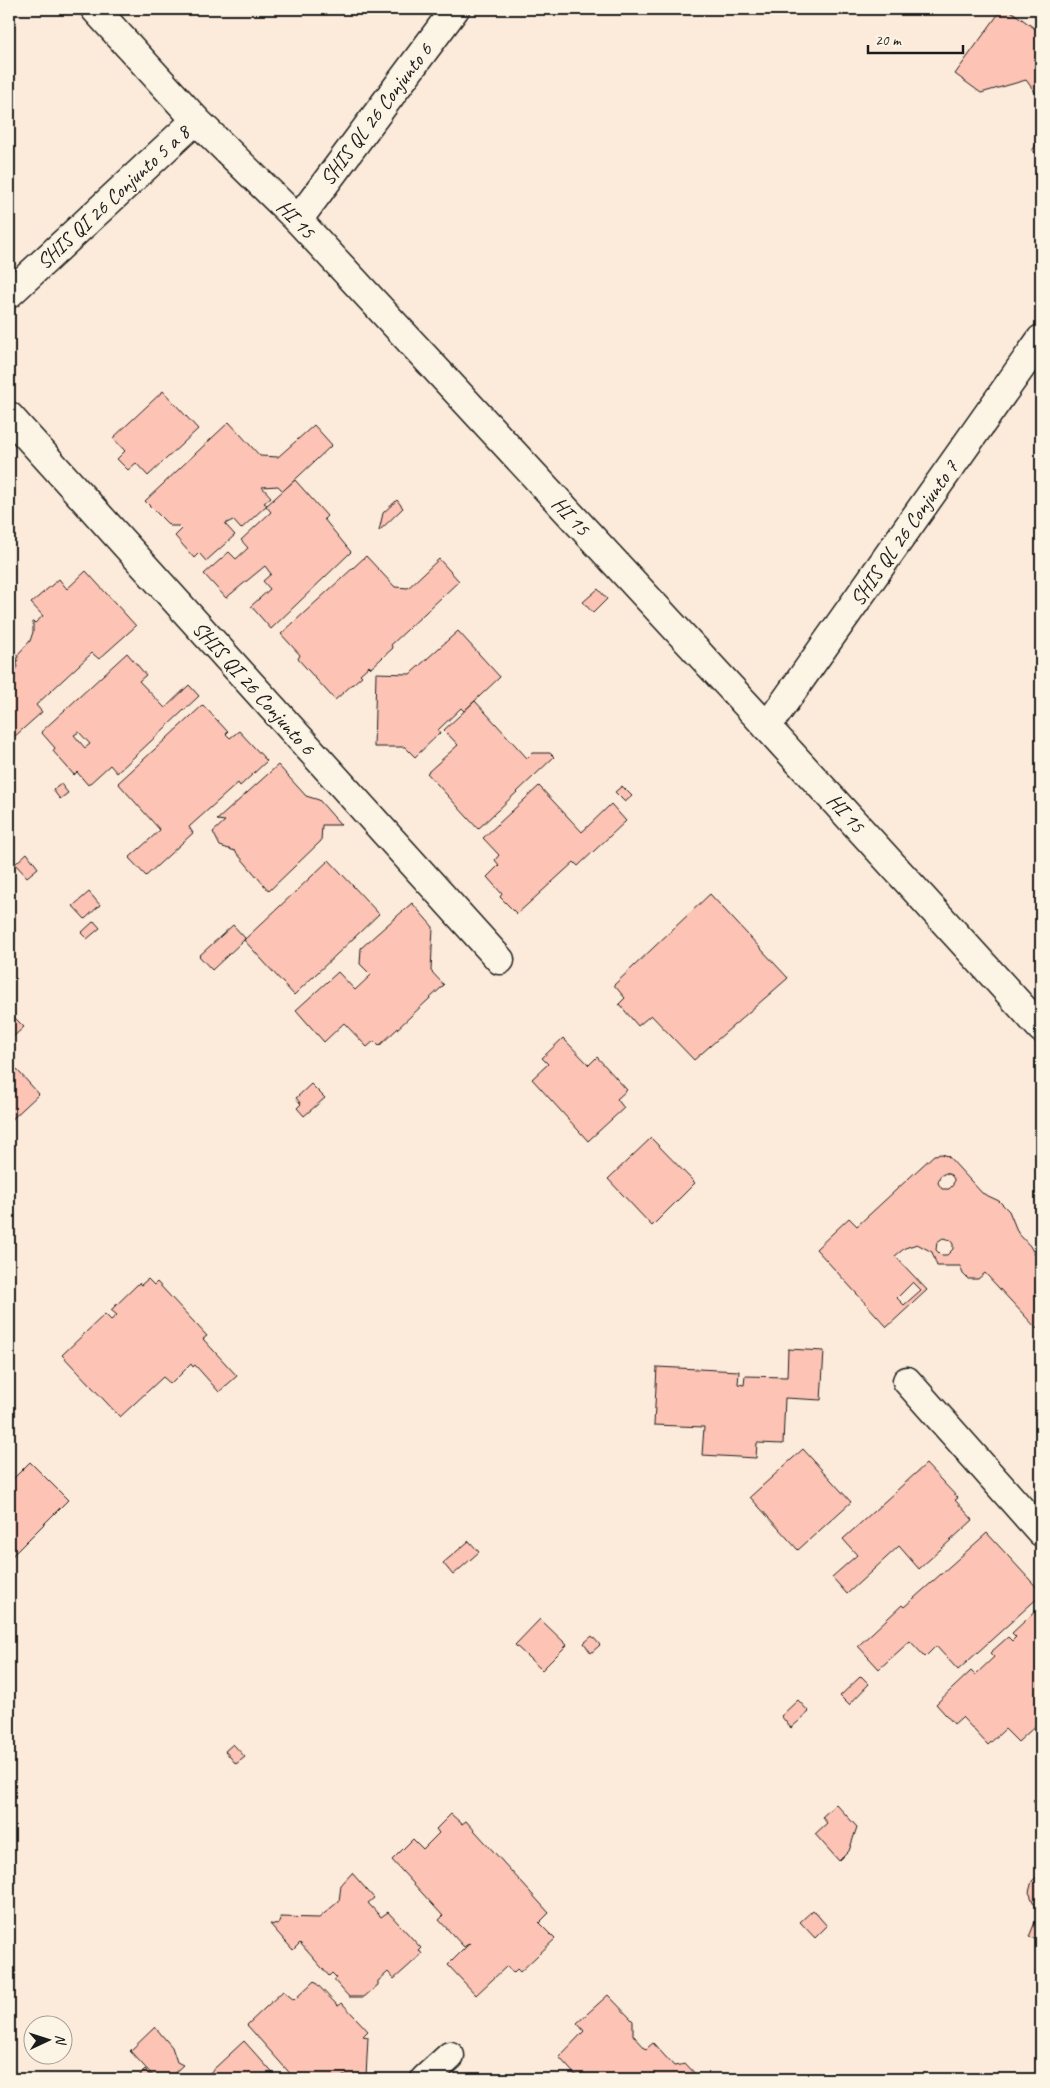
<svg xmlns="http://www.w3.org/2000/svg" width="1050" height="2088" viewBox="0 0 1050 2088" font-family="Caveat,sans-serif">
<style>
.building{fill:#fdc3b4;stroke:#1c1c1c;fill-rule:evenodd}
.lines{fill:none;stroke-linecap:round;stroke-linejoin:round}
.street-casing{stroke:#1c1c1c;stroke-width:31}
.street{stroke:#fcf5e5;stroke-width:28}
.labels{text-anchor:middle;stroke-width:4;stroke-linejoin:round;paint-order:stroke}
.street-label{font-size:21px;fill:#1c1c1c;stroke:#fcf5e5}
</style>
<rect width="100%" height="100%" fill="#fcebdb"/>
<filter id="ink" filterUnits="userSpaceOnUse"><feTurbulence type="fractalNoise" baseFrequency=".02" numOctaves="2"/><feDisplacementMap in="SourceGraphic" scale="10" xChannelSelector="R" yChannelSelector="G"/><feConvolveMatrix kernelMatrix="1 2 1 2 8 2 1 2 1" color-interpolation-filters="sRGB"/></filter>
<g filter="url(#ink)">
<!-- building -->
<g class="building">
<path d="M 1002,9 L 1008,9 L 1041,33 L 1041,100 L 1026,80 L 981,93 L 955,74 Z"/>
<path d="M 1041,137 L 1041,157 L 1032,151 Z"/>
<path d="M 163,391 L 198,429 L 148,476 L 136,463 L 128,470 L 117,459 L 125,451 L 113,438 Z"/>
<path d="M 229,422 L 260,456 L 278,457 L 314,425 L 332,445 L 283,491 L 278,486 L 262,487 L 271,497 L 264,503 L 267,505 L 241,529 L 233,520 L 225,524 L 235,535 L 206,561 L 199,553 L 194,558 L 175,536 L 182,529 L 179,526 L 170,526 L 145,501 Z"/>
<path d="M 295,480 L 327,516 L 324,519 L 351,552 L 271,629 L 251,606 L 270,589 L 263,581 L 271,574 L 265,566 L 226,598 L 204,574 L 229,552 L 236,559 L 248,548 L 241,540 L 271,512 L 266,506 Z"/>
<path d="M 397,500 L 403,508 L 379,531 L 383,513 Z"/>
<path d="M 366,556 L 395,587 L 408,588 L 439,559 L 459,581 L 391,645 L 393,648 L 371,668 L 369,666 L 360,674 L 362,676 L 335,700 L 298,659 L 300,655 L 281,634 Z"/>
<path d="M 86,571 L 136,626 L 99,659 L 92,653 L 36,705 L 42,712 L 14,737 L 9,730 L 9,700 L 11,698 L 9,695 L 9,676 L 13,674 L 17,668 L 18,654 L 30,641 L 33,632 L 33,621 L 35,623 L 43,616 L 31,603 L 59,579 L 67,589 Z"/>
<path d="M 598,589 L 607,599 L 593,613 L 583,602 Z"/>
<path d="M 458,631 L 500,677 L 464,711 L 461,708 L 438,730 L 440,733 L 415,757 L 405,747 L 374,747 L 376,673 L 410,674 Z"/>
<path d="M 127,653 L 146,675 L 139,681 L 165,708 L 189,685 L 199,696 L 117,773 L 110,765 L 88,785 L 77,772 L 74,775 L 53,751 L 55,748 L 41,732 ZM 79,732 L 90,744 L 85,748 L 74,735 Z"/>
<path d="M 475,701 L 527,758 L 532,753 L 550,753 L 554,757 L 478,829 L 427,773 L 458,745 L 444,730 Z"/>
<path d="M 203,705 L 228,732 L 226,734 L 230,738 L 239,731 L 267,761 L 240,786 L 238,783 L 189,827 L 193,833 L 146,876 L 129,858 L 160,830 L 118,783 Z"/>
<path d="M 278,765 L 306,796 L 319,800 L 341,825 L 322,825 L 321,841 L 269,891 L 235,851 L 220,846 L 213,832 L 225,821 L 217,820 Z"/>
<path d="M 61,784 L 68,793 L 60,799 L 53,790 Z"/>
<path d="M 539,786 L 582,832 L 611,804 L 626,821 L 578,866 L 574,862 L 517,914 L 500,897 L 502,894 L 487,877 L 499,865 L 495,860 L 499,855 L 483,838 Z"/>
<path d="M 622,786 L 632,796 L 625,802 L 615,792 Z"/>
<path d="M 27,853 L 38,868 L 27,877 L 15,864 Z"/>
<path d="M 329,860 L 379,914 L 294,995 L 244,940 Z"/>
<path d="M 89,892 L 100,905 L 85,919 L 73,906 Z"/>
<path d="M 710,894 L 788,978 L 694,1060 L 651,1015 L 638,1026 L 619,1004 L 625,998 L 614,985 Z"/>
<path d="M 412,903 L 433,927 L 431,971 L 444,985 L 379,1046 L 374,1041 L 367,1047 L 344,1023 L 324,1042 L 296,1010 L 338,972 L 355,990 L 371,975 L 360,964 L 361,948 Z"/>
<path d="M 94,921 L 100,928 L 87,939 L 81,933 Z"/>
<path d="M 233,925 L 245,938 L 244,940 L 212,970 L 199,956 Z"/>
<path d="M 13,1016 L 24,1027 L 13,1037 L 9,1033 L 9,1020 Z"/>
<path d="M 563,1038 L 589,1065 L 597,1057 L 627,1090 L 617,1099 L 624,1108 L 588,1141 L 532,1079 L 548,1064 L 542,1058 Z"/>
<path d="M 9,1061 L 39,1094 L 9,1122 Z"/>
<path d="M 311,1084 L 325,1098 L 304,1116 L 297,1108 L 301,1104 L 296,1098 Z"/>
<path d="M 651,1138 L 695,1183 L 652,1226 L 608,1179 Z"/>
<path d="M 942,1154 L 948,1156 L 982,1193 L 999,1201 L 1009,1211 L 1018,1233 L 1030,1246 L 1041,1266 L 1041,1326 L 1037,1329 L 985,1273 L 978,1279 L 968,1279 L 963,1274 L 960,1266 L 937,1266 L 932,1252 L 917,1244 L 905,1248 L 895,1256 L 927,1290 L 887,1327 L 816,1249 L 849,1218 L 857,1226 L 934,1155 ZM 946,1173 L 951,1175 L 954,1179 L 953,1185 L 949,1189 L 942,1189 L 938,1183 L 940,1176 ZM 943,1238 L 950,1240 L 953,1244 L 953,1249 L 947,1255 L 941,1255 L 936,1250 L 937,1242 ZM 913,1282 L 921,1290 L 904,1305 L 897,1298 Z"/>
<path d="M 148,1279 L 154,1285 L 157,1282 L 207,1336 L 203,1339 L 237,1376 L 219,1392 L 195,1365 L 193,1367 L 191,1364 L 171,1384 L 163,1377 L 120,1417 L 62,1355 L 105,1314 L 111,1320 L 117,1315 L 111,1310 L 139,1283 L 141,1285 Z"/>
<path d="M 788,1349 L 824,1351 L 821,1400 L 785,1398 L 783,1444 L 757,1443 L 756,1458 L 702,1455 L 704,1427 L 654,1425 L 657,1367 L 739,1371 L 738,1384 L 744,1385 L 745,1376 L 787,1377 Z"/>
<path d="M 803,1449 L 851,1502 L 798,1550 L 750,1497 Z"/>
<path d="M 30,1462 L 68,1500 L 9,1559 L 9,1483 Z"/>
<path d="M 926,1464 L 958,1498 L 955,1500 L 973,1520 L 919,1569 L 899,1546 L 847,1594 L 832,1577 L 857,1555 L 843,1539 Z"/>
<path d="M 987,1533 L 1041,1592 L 1041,1595 L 958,1670 L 936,1646 L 925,1657 L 910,1641 L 879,1669 L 858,1646 L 902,1605 L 904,1607 Z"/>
<path d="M 469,1541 L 479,1552 L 453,1575 L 443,1563 Z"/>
<path d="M 1041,1606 L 1041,1723 L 1040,1722 L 1018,1742 L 1005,1729 L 988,1745 L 962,1717 L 954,1724 L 936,1704 L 971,1671 L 975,1675 L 994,1657 L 990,1653 L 1008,1637 L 1012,1641 L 1016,1637 L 1012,1633 Z"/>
<path d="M 540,1619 L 567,1645 L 542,1670 L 515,1645 Z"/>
<path d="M 592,1636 L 600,1645 L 591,1653 L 584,1643 Z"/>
<path d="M 861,1676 L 869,1684 L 849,1705 L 840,1696 Z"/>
<path d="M 798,1700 L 809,1712 L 791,1728 L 781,1716 Z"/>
<path d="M 233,1744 L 245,1757 L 236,1764 L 225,1751 Z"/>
<path d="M 1041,1793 L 1041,1811 L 1033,1801 Z"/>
<path d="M 836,1804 L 857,1827 L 849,1851 L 839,1861 L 815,1834 L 827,1823 L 822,1817 Z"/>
<path d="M 451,1814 L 462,1824 L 466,1821 L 549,1913 L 539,1923 L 555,1939 L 520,1972 L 517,1969 L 513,1973 L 507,1966 L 476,1995 L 448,1965 L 470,1943 L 464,1947 L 439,1920 L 443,1916 L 392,1860 L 413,1839 L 423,1849 L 439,1833 L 436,1829 Z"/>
<path d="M 352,1873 L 374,1898 L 368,1903 L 381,1917 L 388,1912 L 421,1948 L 419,1950 L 422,1954 L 394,1979 L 388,1972 L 378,1981 L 378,1985 L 364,1997 L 349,1997 L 334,1980 L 337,1978 L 332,1973 L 329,1976 L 300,1943 L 293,1950 L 270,1924 L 278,1925 L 281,1921 L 280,1917 L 319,1918 L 339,1901 L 341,1885 Z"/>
<path d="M 1040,1874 L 1041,1874 L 1041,1910 L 1034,1904 L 1029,1892 L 1032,1881 Z"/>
<path d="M 813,1910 L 827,1926 L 815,1938 L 800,1922 Z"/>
<path d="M 1035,1922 L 1041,1924 L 1041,1940 L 1029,1937 Z"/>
<path d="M 314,1981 L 338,2006 L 342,2003 L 368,2031 L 363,2036 L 368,2037 L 366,2077 L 343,2076 L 341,2079 L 295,2079 L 247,2025 L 283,1991 L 294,2000 Z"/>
<path d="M 608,1995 L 633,2021 L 633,2035 L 646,2049 L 653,2043 L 674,2066 L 686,2064 L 700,2079 L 579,2079 L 559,2057 L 584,2031 L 577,2023 Z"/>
<path d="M 155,2027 L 172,2047 L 177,2062 L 183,2065 L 168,2079 L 156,2079 L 130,2051 Z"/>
<path d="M 244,2041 L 278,2079 L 203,2079 Z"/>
<path d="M 145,2070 L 154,2079 L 137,2078 Z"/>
</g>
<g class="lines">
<!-- street casing -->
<g class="street-casing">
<g id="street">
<path d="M 95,9 L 196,120 L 298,220 L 767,727 L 1041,1028"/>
<path d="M 298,220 L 455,9"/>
<path d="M 9,294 L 196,120"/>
<path d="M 9,416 L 500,960"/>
<path d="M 767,727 L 1041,339"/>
<path d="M 907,1381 L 1041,1532"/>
<path d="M 425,2079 L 450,2056"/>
</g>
</g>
<!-- street -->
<use href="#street" class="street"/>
</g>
</g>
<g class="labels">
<!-- street labels -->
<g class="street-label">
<text transform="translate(376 114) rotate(-53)" y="7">SHIS QL 26 Conjunto 6</text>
<text transform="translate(113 197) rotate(-43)" y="7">SHIS QI 26 Conjunto 5 a 8</text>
<text transform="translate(296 219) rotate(46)" y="7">HI 15</text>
<text transform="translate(571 516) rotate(47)" y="7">HI 15</text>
<text transform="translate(904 533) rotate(-55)" y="7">SHIS QL 26 Conjunto 7</text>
<text transform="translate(254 688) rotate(48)" y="7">SHIS QI 26 Conjunto 6</text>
<text transform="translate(846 813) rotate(48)" y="7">HI 15</text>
</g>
</g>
<!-- margin -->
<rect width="1050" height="2088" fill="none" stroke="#fcf5e5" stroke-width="30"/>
<rect x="15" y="15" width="1020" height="2058" fill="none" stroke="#1c1c1c" stroke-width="2" filter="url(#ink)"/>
<!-- north arrow -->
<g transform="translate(48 2040) rotate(86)"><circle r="24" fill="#fcf5e5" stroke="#a29e95"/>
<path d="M0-4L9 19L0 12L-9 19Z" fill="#1c1c1c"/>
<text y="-8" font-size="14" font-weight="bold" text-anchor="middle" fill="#1c1c1c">N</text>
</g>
<!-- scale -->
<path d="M868 45v8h95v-8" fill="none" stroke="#1c1c1c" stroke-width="2.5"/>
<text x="875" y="45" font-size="15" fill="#1c1c1c" stroke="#fcf5e5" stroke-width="4" paint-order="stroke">20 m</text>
</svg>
